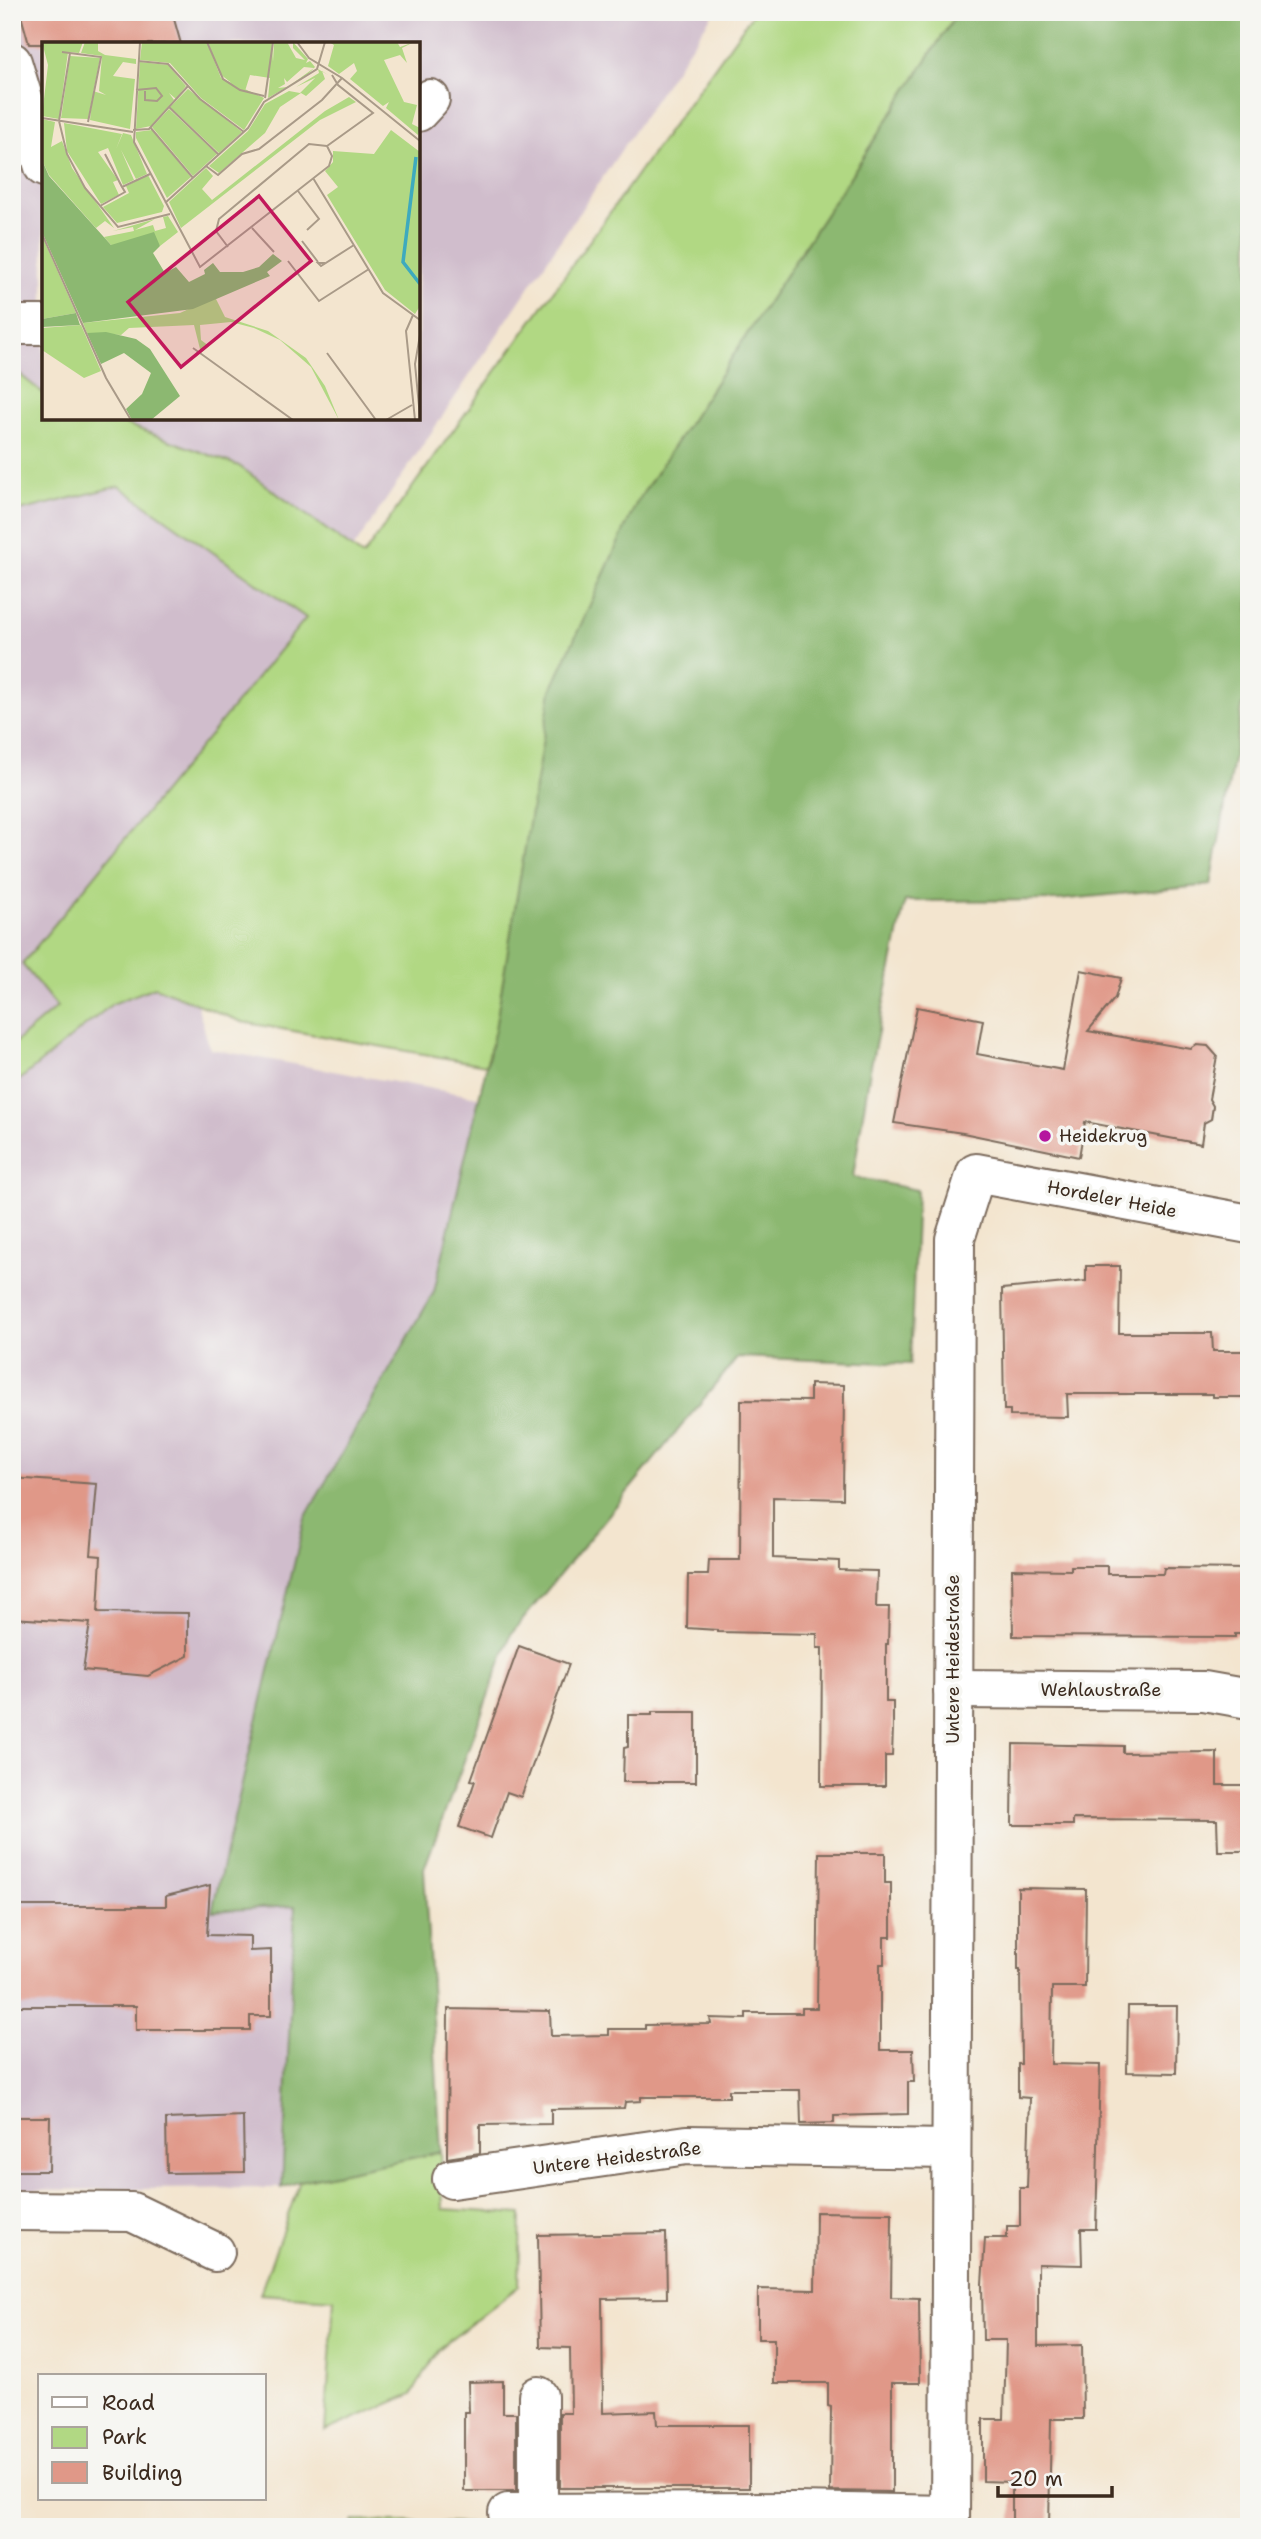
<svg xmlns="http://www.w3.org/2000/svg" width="1261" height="2539" viewBox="0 0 1261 2539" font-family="'Shantell Sans',sans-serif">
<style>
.industrial{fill:#d0bdcc;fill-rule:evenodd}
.green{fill:#b1d883;stroke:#768150;stroke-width:2}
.forest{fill:#8cb871;stroke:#647148;stroke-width:2}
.building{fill:#e09888}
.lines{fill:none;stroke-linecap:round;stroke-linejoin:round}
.minor-casing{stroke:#7b6b5c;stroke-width:42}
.minor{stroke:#fff;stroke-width:38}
.poi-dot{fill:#b5179e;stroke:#f6f6f2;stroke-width:2.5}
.labels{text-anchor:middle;stroke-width:7;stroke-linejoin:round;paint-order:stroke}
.poi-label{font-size:18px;fill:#3b2a1e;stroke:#f6f6f2;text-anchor:start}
.street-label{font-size:18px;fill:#3b2a1e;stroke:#f6f6f2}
.inset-river{fill:none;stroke:#3eaabe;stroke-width:3.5}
.inset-road{fill:none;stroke:#a99a88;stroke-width:2}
.view{fill:#c2185b;fill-opacity:0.15;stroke:#c2185b;stroke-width:3.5}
.inset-edge{fill:none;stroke:#3b2a1e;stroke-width:3.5}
</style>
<rect width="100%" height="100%" fill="#f6f6f2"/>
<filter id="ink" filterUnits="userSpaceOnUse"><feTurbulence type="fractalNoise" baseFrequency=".0143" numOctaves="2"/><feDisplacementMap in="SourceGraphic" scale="14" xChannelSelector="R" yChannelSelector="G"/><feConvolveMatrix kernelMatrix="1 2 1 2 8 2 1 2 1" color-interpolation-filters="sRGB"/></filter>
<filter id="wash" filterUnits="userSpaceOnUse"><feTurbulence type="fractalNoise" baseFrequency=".00686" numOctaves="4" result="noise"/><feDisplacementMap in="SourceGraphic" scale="28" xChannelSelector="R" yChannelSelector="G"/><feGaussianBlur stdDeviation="1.57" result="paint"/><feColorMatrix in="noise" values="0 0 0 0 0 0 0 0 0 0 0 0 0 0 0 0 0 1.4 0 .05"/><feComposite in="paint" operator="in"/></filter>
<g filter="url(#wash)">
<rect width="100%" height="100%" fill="#f3e5cf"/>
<!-- industrial -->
<path class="industrial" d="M 12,12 L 714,12 L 152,848 L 210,1049 L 478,1097 L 434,1292 L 305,1518 L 212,1911 L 295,1906 L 282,2188 L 12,2190 ZM 44,44 L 418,44 L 418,418 L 44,418 Z"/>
<!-- green -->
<g class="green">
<path d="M 754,12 L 958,12 L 636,504 L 486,1065 L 242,1022 L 155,987 L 112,1004 L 12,1086 L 12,1045 L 57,1007 L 22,964 L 306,618 L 119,486 L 12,513 L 12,368 L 44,394 L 44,418 L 109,418 L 239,466 L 363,556 Z"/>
<path d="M 441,2152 L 443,2209 L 521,2214 L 519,2286 L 439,2349 L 412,2394 L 325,2431 L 334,2299 L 260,2294 L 300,2181 Z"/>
<path d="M 353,2521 L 472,2524 L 691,2523 L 691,2527 L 354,2527 Z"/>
</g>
<!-- forest -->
<path class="forest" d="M 958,12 L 1249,12 L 1249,705 L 1243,704 L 1211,885 L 1058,900 L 905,901 L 870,1070 L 853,1177 L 917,1190 L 910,1364 L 738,1357 L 511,1634 L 424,1869 L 441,2152 L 300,2181 L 282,2188 L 295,1906 L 212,1911 L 305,1518 L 434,1292 L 495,1029 L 551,690 L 636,504 Z"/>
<g id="blocks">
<!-- building -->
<g class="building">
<path d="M 20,12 L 172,12 L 181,44 L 29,44 Z"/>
<path d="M 1081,970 L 1121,978 L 1115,998 L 1088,1031 L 1191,1049 L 1197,1045 L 1208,1046 L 1217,1056 L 1209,1099 L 1213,1106 L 1211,1119 L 1204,1123 L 1201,1144 L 1085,1122 L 1079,1157 L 963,1133 L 894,1123 L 917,1007 L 983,1020 L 977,1054 L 1063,1070 Z"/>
<path d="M 1086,1266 L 1120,1266 L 1119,1333 L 1212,1333 L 1213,1351 L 1249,1351 L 1249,1397 L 1213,1397 L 1213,1394 L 1067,1394 L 1068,1417 L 1010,1416 L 1010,1410 L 1004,1410 L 1002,1289 L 1086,1281 Z"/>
<path d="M 810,1384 L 844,1385 L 843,1499 L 773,1497 L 773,1558 L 839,1561 L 839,1570 L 877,1571 L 876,1607 L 889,1607 L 888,1644 L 886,1644 L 886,1702 L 893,1702 L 893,1727 L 892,1756 L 885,1756 L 885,1786 L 821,1786 L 822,1648 L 817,1648 L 817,1634 L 717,1632 L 717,1630 L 687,1628 L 688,1575 L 708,1575 L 709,1560 L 740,1560 L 741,1400 L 810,1401 Z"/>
<path d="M 12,1478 L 97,1484 L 91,1555 L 101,1556 L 98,1612 L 188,1613 L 188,1656 L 148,1676 L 83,1670 L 90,1623 L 12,1618 Z"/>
<path d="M 1071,1566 L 1107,1566 L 1107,1574 L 1163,1574 L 1164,1568 L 1249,1569 L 1249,1634 L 1235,1634 L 1235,1637 L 1013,1636 L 1012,1569 L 1071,1570 Z"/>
<path d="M 519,1646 L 569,1664 L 521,1797 L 507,1792 L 491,1838 L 459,1827 L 475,1781 L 471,1780 Z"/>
<path d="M 652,1712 L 696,1712 L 696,1782 L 623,1782 L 624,1748 L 628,1747 L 628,1715 L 652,1715 Z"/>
<path d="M 1013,1744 L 1123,1746 L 1123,1753 L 1217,1752 L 1217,1785 L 1249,1785 L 1249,1851 L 1218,1851 L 1217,1820 L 1073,1819 L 1073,1825 L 1012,1825 Z"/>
<path d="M 819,1853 L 885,1853 L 885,1883 L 891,1883 L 891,1937 L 884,1937 L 884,1964 L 880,1964 L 880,2050 L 913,2050 L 914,2082 L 908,2082 L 908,2114 L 834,2116 L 834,2123 L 801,2124 L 800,2090 L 729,2090 L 729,2097 L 641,2097 L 641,2101 L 625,2102 L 624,2108 L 551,2109 L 551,2124 L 480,2125 L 480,2153 L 447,2158 L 448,2009 L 550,2011 L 551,2036 L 609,2035 L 609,2029 L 645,2029 L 645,2025 L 711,2024 L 710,2018 L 746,2019 L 746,2013 L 802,2013 L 802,2008 L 817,2008 Z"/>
<path d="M 210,1885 L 207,1935 L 250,1936 L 250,1951 L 271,1950 L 271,2016 L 250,2016 L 250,2030 L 136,2030 L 136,2006 L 12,2006 L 12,1906 L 166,1906 L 166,1896 Z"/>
<path d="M 1018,1888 L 1086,1889 L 1085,1987 L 1052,1987 L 1051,2064 L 1100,2065 L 1096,2229 L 1081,2229 L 1082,2265 L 1038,2264 L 1038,2346 L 1082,2345 L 1083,2419 L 1051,2419 L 1049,2527 L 1012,2527 L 1012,2482 L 983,2481 L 983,2419 L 1004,2419 L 1006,2340 L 983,2340 L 982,2284 L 985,2238 L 1007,2238 L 1007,2226 L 1020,2226 L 1020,2188 L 1027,2188 L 1030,2098 L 1018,2097 L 1018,2064 L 1021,2064 L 1020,1970 L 1018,1970 Z"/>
<path d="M 1128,2006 L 1177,2006 L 1176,2073 L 1127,2072 Z"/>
<path d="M 243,2116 L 244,2172 L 167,2173 L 166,2119 Z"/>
<path d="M 12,2117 L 50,2117 L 49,2171 L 12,2171 Z"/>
<path d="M 816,2212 L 892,2213 L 891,2297 L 919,2298 L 920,2383 L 892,2383 L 892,2492 L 830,2491 L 831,2407 L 828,2406 L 828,2383 L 774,2383 L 774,2339 L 758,2339 L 758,2289 L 815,2290 Z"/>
<path d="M 666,2233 L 667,2298 L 602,2299 L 603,2413 L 656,2411 L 657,2425 L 749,2425 L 749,2488 L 560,2488 L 560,2413 L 571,2413 L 570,2348 L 540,2347 L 538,2235 Z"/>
<path d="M 503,2381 L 503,2413 L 516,2413 L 516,2491 L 464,2491 L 464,2412 L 469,2412 L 468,2382 Z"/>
</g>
</g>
</g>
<g filter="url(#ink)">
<use href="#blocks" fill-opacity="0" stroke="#7b6b5c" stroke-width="2"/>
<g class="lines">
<!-- minor casing -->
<g class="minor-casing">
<g id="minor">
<path d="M 12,62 L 44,167"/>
<path d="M 418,112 L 430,99"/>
<path d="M 12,325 L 44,325"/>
<path d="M 953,1689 L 1204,1691 L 1249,1699"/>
<path d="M 452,2179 L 687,2145 L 951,2149"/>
<path d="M 12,2211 L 132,2212 L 215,2252"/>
<path d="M 538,2512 L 538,2396"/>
<path d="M 508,2513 L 796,2512 L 950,2515"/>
<path d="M 950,2527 L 955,1239 L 976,1173 L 1249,1224"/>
</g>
</g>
<!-- minor -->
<use href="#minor" class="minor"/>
</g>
</g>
<!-- markers -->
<circle class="poi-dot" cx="1045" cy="1136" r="7"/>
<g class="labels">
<!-- poi labels -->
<g class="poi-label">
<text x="1059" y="1142">Heidekrug</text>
</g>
<!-- street labels -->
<g class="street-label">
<text transform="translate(1112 1199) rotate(11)" y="6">Hordeler Heide</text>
<text transform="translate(953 1659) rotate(-90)" y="6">Untere Heidestraße</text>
<text x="1101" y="1696">Wehlaustraße</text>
<text transform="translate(617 2158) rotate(-7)" y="6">Untere Heidestraße</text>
</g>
</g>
<!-- overview -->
<g transform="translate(42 42)">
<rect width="378" height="378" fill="#f3e5cf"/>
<path d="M 0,0 L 41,0 L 37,11 L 26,10 L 17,77 L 0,74 L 6,23 ZM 43,0 L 56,0 L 56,9 L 63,13 L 94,17 L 94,22 L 81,20 L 71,34 L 93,37 L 88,87 L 48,78 L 51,49 L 64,53 L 57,49 L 60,14 L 39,11 ZM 100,0 L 165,0 L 179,36 L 222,56 L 202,88 L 159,56 L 128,21 L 98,18 ZM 166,0 L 230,0 L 231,20 L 232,1 L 245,0 L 254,16 L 263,18 L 251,6 L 251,0 L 266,17 L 264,21 L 268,19 L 273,25 L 266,32 L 247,44 L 272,26 L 262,25 L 245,40 L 242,36 L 243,42 L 236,46 L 245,45 L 226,56 L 228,36 L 208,33 L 203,49 L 196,46 L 178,32 ZM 287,0 L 355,0 L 358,5 L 372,0 L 360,6 L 365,21 L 358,13 L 342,18 L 362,60 L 375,63 L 370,82 L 378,86 L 376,93 L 344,66 L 347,60 L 341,64 L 308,37 L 315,29 L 312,21 L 297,32 L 286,24 L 292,3 ZM 28,14 L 58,16 L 46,77 L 19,76 ZM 98,20 L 126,23 L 144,44 L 134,57 L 127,51 L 132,58 L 109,84 L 94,87 ZM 276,27 L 286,33 L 280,29 L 283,37 L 264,54 L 259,51 L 238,65 L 223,91 L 177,131 L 167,124 L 206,89 L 223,62 L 247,49 L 258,51 L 273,36 L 254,45 L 277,31 ZM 146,47 L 200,90 L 177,111 L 128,65 ZM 307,55 L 314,60 L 278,78 L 139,186 L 127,160 L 164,126 L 171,134 L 160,147 L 170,158 L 283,69 ZM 127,67 L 175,112 L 151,134 L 110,85 ZM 0,77 L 13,80 L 9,105 L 20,99 L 30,126 L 72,186 L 63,179 L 54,186 L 7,133 L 0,118 ZM 22,81 L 80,92 L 74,107 L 81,91 L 89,93 L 105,132 L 94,137 L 79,108 L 92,138 L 81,143 L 66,106 L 56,110 L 76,138 L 71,140 L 77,153 L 59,162 L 25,109 ZM 110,88 L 149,135 L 125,156 L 94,96 L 94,90 ZM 349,88 L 378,110 L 378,264 L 373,272 L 343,248 L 285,153 L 296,145 L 283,129 L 291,120 L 291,109 L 332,112 ZM 106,133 L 122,164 L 120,170 L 75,181 L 61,165 L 87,151 L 84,144 ZM 126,174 L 136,190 L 118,204 L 110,193 L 70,204 L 62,195 L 92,189 L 91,185 L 71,189 L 113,177 L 93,188 L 111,183 L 113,189 L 124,186 L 121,175 ZM 0,194 L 34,271 L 0,277 ZM 173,255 L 183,275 L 226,289 L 264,316 L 283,344 L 297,378 L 269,325 L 238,298 L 212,286 L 189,280 L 158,283 L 159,298 L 167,304 L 159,311 L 152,283 L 87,286 L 79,293 L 45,291 L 41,281 L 138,271 ZM 39,283 L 59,329 L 42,336 L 0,308 L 0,286 Z" fill="#b1d883"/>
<path d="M 0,118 L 7,134 L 69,203 L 112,190 L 118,204 L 111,211 L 123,231 L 134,225 L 147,240 L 163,232 L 162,228 L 171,221 L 178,230 L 201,230 L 217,225 L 231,212 L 240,219 L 225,230 L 228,234 L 151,267 L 41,281 L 0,190 ZM 34,271 L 38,283 L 0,285 L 0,277 ZM 64,290 L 94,297 L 108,307 L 138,354 L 109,378 L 90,378 L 84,367 L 100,352 L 109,331 L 82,311 L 59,322 L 45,291 Z" fill="#8cb871"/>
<path class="inset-river" d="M 374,115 L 361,220 L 378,242"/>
<path class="inset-road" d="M 98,0 L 92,100 L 158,225 L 287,124 L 290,114 L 285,104 L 331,71 L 296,43 L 290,33M 165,0 L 181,37 L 198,48 L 222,54M 255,0 L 267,16 L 300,36 L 378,99M 20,10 L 59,15 L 46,80M 28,11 L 17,79 L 25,112 L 43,146 L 76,185 L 128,172M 96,19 L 126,22 L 158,57 L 202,90M 94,48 L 114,46 L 120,54 L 115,59 L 103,58 L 103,49M 223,56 L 231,0M 127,65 L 177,113M 0,76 L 91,90M 108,85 L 151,136M 91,88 L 107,87 L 146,44M 63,112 L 80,145M 164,124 L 176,133 L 200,112 L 217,107 L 280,58 L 300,36M 271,136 L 341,251 L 378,278M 256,149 L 277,177 L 265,188M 123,161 L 206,86 L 222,60 L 275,27 L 283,0M 58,164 L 83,150 L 80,145 L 108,132M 210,186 L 232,210M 0,192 L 64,336 L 89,378M 260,199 L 276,220M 186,205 L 174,189 L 177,177 L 267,102 L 285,104M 246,219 L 277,259 L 327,227M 283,221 L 276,221 L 279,224 L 312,203M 371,273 L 364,289 L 373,378M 378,293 L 373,322 L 378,375M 151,306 L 251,378M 285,311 L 334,378M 344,378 L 370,363"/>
<path class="view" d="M 217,154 L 269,219 L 139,325 L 86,260 Z"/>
<rect width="378" height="378" class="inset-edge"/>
</g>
<!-- margin -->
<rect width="1261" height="2539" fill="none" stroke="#f6f6f2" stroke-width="42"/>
<!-- legend -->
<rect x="38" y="2374" width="228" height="126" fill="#f6f6f2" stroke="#aba49d" stroke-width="2"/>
<rect x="52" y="2397" width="35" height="10" fill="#ffffff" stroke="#aba49d" stroke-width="2"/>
<text x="102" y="2410" font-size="21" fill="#3b2a1e">Road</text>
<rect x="52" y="2427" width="35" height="21" fill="#b1d883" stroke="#aba49d" stroke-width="2"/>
<text x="102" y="2444" font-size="21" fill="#3b2a1e">Park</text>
<rect x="52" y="2462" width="35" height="21" fill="#e09888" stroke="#aba49d" stroke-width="2"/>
<text x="102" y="2480" font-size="21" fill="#3b2a1e">Building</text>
<!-- scale -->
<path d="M998 2486v10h114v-10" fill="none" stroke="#3b2a1e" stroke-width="3.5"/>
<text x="1009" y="2486" font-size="21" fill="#3b2a1e" stroke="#f6f6f2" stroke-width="5" paint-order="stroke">20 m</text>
</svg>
